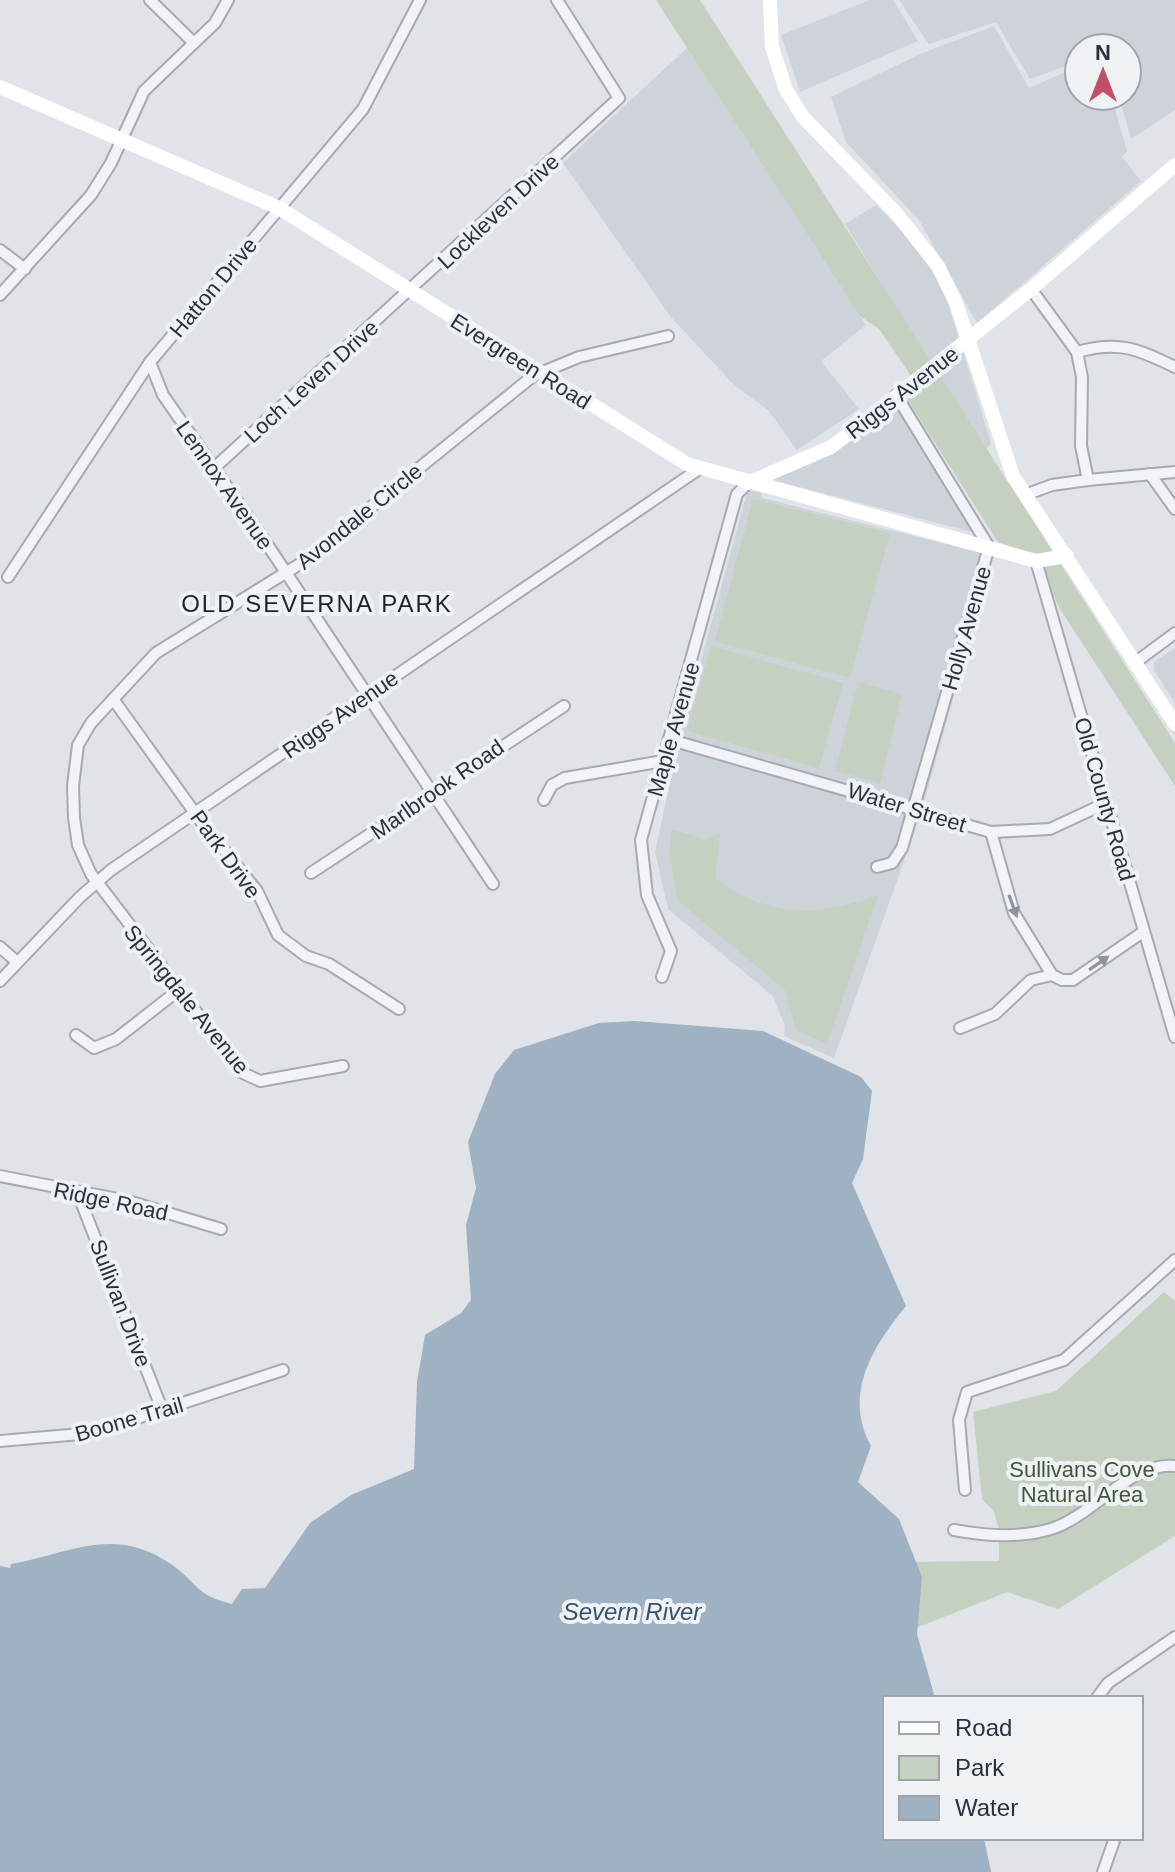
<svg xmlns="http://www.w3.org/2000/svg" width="1175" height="1872" viewBox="0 0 1175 1872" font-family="Helvetica,sans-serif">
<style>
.built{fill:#ced2d9}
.green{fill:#c6d0c1}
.water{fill:#9eb2c4}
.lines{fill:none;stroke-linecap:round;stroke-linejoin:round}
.street-casing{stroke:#a6aab1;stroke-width:14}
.street{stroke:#f2f3f6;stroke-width:10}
.secondary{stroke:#fff;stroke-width:14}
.oneway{fill:#8e929a}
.labels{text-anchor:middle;stroke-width:8;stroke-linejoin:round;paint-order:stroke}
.street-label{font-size:22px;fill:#2a323d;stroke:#eff2f5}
.park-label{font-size:22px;fill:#405738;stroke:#eff2f5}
.neighbourhood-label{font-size:24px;letter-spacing:2px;fill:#1c232e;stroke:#eff2f5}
.water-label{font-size:24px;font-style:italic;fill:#38526d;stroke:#eff2f5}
</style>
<rect width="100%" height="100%" fill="#e0e3e7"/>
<!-- built -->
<g class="built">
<path d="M 870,0 L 893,0 L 918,41 L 800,92 L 781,35 Z"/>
<path d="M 899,0 L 1175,0 L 1175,110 L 1131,139 L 1119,96 L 1127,96 L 1127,48 L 1079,48 L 1079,61 L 1030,79 L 996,22 L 929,44 Z"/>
<path d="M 994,26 L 1029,88 L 1079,66 L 1079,96 L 1111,96 L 1127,151 L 1122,157 L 1141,181 L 977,323 L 919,220 L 846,142 L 831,97 L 920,54 Z"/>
<path d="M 687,48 L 866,325 L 821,361 L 859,409 L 797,450 L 768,410 L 735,386 L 671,317 L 563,163 Z"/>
<path d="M 876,205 L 912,241 L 944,290 L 991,443 L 984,452 L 845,224 Z"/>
<path d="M 897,403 L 976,533 L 773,480 Z"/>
<path d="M 752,491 L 762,493 L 762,498 L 993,556 L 921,813 L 834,1058 L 784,1036 L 785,1026 L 773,996 L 668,909 L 655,852 L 681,733 L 747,493 Z"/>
<path d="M 1175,648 L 1175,703 L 1154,670 L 1154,662 Z"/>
</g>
<!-- green -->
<g class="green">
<path d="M 656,0 L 700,0 L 1175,743 L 1175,786 L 1058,606 C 1046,573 1033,552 998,542 L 907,399 L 920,389 L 879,329 L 860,316 Z"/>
<path d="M 753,499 L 890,533 L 850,678 L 715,641 Z"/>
<path d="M 711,646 L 843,683 L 819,768 L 687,731 Z"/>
<path d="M 858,682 L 902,694 L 880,783 L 835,771 Z"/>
<path d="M 672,829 L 704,839 L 720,834 L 715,878 C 767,918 819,917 878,895 L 827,1044 L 796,1030 L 785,990 L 678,901 L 669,852 Z"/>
<path d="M 1164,1292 L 1175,1301 L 1175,1536 L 1058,1609 L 1007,1592 L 916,1628 L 912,1562 L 999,1561 L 999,1529 L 994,1511 L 982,1499 L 973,1412 L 1056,1391 Z"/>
</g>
<!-- water -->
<path class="water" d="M 635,1021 L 763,1031 L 861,1077 L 872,1091 L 863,1159 L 852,1183 L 906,1306 C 874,1345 842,1394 871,1446 L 858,1482 L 899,1519 L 922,1577 L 917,1634 L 935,1698 L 885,1698 L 885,1838 L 984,1838 L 991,1872 L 0,1872 L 0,1566 L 10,1568 L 11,1564 C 71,1553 114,1525 171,1564 C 199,1584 195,1595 232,1604 L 242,1589 L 265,1588 L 310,1523 L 351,1495 L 414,1469 L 417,1382 L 425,1335 L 461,1313 L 471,1300 L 466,1225 L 476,1188 L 468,1142 L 495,1074 L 514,1050 L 599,1023 Z"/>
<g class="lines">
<!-- street casing -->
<g class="street-casing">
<g id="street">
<path d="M 150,0 L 193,42"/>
<path d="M 0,250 L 25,269"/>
<path d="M 0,295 L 91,195 L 111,163 L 144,91 L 215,23 L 228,0"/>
<path d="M 1077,352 C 1118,340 1138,349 1175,367"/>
<path d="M 150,362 L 163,395 L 265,541 L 493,884"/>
<path d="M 213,469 L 619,98 L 557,0"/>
<path d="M 1150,474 L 1175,509"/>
<path d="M 1088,480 L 1175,472"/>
<path d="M 1025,495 L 1052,485 L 1088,480 L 1081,446 L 1082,377 L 1077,352 L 1031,289"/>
<path d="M 1036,561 L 1175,1037"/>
<path d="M 8,577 L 150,362 L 363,109 L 420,0"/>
<path d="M 1136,662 L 1175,633"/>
<path d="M 113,699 L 200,820 L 257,891 L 278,935 L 306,956 L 329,964 L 399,1009"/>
<path d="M 671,740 L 991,832 L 1050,829 L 1106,803"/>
<path d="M 544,800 L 552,785 L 565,778 L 663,761"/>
<path d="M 991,832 L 1014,913 L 1052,975 L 1062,980 L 1073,980 L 1143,932"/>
<path d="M 877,867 L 892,863 L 902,848 L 989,547 L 896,395"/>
<path d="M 311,873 L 564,706"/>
<path d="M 0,947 L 17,962"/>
<path d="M 662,977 L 671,951 L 647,895 L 641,840 L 737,494 L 748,483"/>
<path d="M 0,981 L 80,897 L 111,870 L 699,469"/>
<path d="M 960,1028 L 995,1014 L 1031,980 L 1052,975"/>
<path d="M 76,1035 L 94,1048 L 116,1039 L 180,989"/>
<path d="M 343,1066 L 260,1081 L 243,1073 L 91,874 L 78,845 L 74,818 L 73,786 L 78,745 L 91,723 L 156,653 L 303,562 L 533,376 L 579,357 L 668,336"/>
<path d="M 0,1176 L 128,1201 L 221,1229"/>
<path d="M 78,1194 L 163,1412"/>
<path d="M 0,1441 L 92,1433 L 283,1370"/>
<path d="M 965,1490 L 959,1420 L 967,1392 L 1064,1360 L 1175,1260"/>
<path d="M 954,1530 C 986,1536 1021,1539 1054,1528 C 1094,1514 1130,1462 1175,1466"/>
<path d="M 1097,1698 L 1108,1683 L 1175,1637"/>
<path d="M 1103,1872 L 1115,1838"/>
</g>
</g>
<!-- street -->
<use href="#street" class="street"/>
<!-- secondary -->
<g class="secondary">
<path d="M 770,0 L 772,47 L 786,90 L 803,117 L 896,213 L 938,266 L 956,303 L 1013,476 L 1175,724"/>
<path d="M 0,87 L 279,208 L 687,464 L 1036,561 L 1067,556"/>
<path d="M 748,483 L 831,447 L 859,426 L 1031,289 L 1175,165"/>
</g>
</g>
<!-- one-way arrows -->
<defs><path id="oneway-solid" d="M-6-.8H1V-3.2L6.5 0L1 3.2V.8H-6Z" transform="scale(2)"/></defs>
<g class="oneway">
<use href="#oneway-solid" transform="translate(1013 906) rotate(70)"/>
<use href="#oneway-solid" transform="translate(1099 963) rotate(-35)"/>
</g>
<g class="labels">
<!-- street labels -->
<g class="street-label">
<text transform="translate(498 211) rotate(-43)" y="8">Lockleven Drive</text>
<text transform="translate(213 287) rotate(-50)" y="8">Hatton Drive</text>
<text transform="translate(521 361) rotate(32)" y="8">Evergreen Road</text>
<text transform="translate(311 381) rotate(-42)" y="8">Loch Leven Drive</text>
<text transform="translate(902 392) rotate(-38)" y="8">Riggs Avenue</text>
<text transform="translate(225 485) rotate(55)" y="8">Lennox Avenue</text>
<text transform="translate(359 516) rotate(-39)" y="8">Avondale Circle</text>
<text transform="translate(966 628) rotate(-74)" y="8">Holly Avenue</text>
<text transform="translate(340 714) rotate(-35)" y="8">Riggs Avenue</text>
<text transform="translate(673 729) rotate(-74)" y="8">Maple Avenue</text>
<text transform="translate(437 789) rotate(-35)" y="8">Marlbrook Road</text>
<text transform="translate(1105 799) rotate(74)" y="8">Old County Road</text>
<text transform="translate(907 807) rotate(17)" y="8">Water Street</text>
<text transform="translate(226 854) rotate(54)" y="8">Park Drive</text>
<text transform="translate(187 999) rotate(51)" y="8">Springdale Avenue</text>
<text transform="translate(111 1201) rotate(12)" y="8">Ridge Road</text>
<text transform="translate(121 1303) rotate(69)" y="8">Sullivan Drive</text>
<text transform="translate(129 1419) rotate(-16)" y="8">Boone Trail</text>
</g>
<!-- park labels -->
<g class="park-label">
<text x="1082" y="1477">Sullivans Cove<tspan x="1082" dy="25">Natural Area</tspan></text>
</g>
<!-- neighbourhood labels -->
<g class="neighbourhood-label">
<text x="317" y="612">OLD SEVERNA PARK</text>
</g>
<!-- water labels -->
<g class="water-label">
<text x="632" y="1620">Severn River</text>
</g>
</g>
<!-- legend -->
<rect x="883" y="1696" width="260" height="144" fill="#eff2f5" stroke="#a0a5ab" stroke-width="2"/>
<rect x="899" y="1722" width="40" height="12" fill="#ffffff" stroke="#a0a5ab" stroke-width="2"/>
<text x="955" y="1736" font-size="24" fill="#2a323d">Road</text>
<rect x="899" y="1756" width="40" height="24" fill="#c6d0c1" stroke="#a0a5ab" stroke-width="2"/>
<text x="955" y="1776" font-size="24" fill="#2a323d">Park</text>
<rect x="899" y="1796" width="40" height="24" fill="#9eb2c4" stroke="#a0a5ab" stroke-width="2"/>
<text x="955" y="1816" font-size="24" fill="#2a323d">Water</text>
<!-- north arrow -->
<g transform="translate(1103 72)"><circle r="38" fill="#eff2f5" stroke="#a0a5ab" stroke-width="2"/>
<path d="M0-6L14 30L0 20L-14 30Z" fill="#c14f66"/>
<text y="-12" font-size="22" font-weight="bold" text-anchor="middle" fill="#2a323d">N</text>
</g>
</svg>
